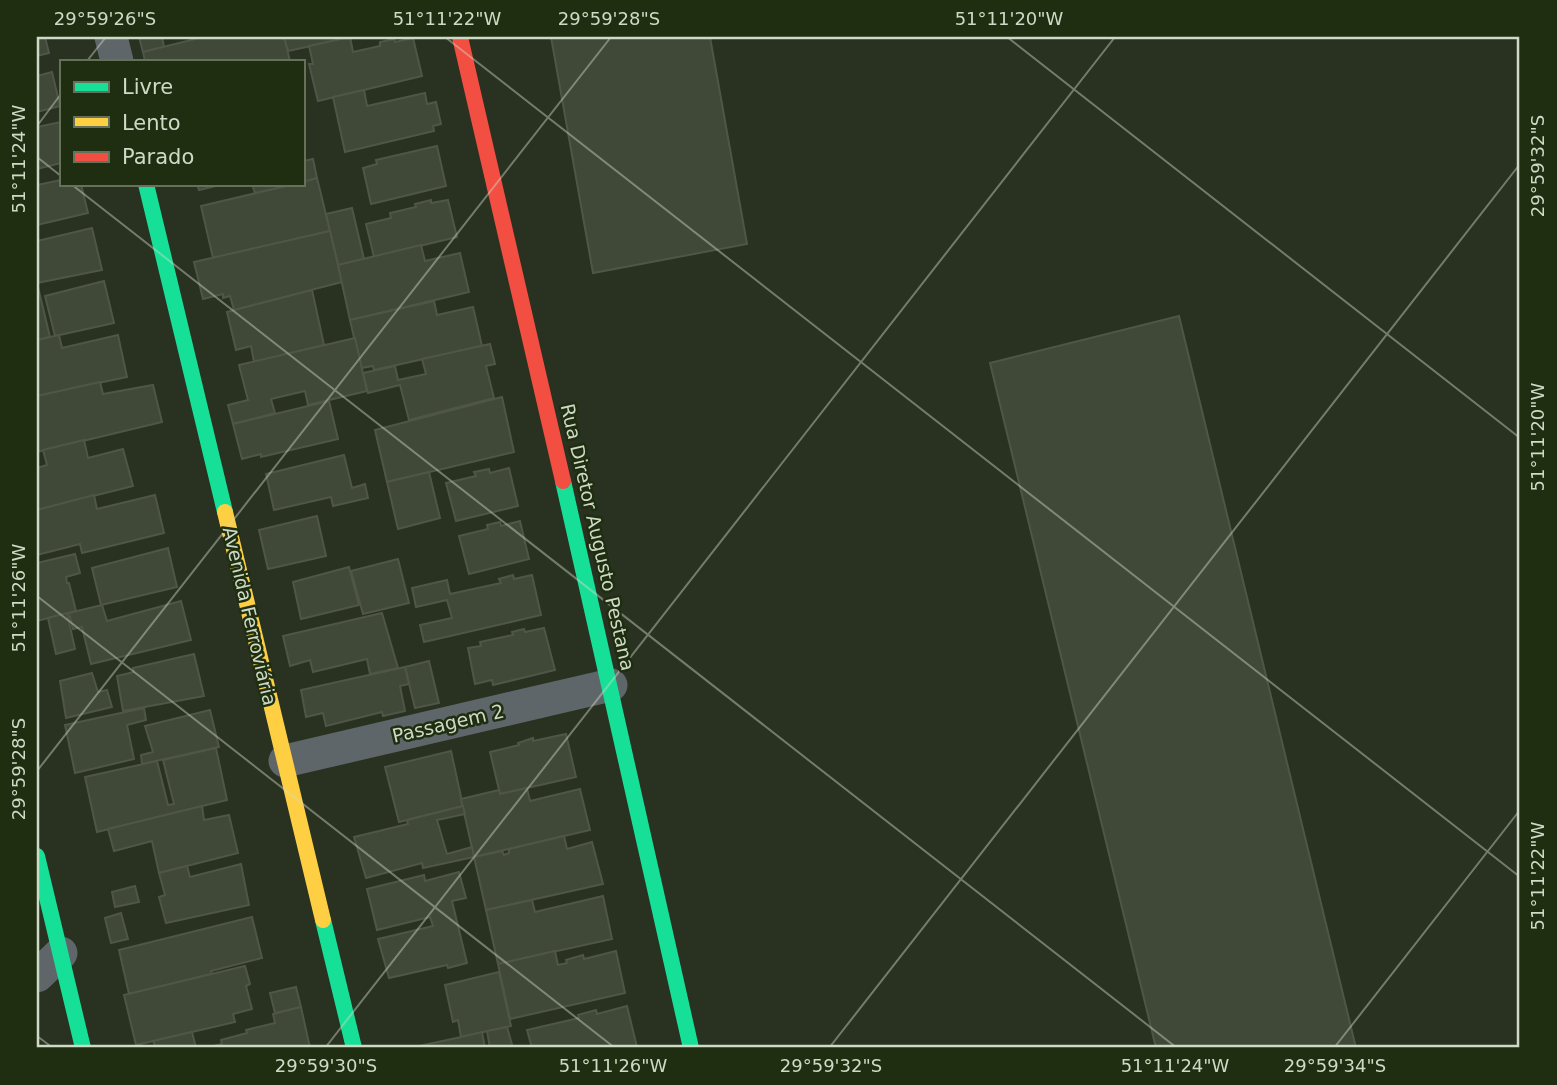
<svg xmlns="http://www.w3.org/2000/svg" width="1557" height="1085" viewBox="0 0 1557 1085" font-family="'DejaVu Sans',sans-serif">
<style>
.building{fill:#404837;stroke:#4f5648;stroke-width:2}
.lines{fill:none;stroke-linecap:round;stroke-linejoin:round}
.street{stroke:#5f6669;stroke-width:33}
.fast{stroke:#16e098;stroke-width:16}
.slow{stroke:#ffcf43;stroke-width:16}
.jam{stroke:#f24e42;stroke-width:16}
.ticks{fill:none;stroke:#ced9c6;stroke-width:2;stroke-opacity:0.45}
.labels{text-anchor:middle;stroke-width:5;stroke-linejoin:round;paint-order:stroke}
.street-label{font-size:19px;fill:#ced9c6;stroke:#1f2e10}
.neatline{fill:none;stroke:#ced9c6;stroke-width:2.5}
.ticks-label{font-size:18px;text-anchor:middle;fill:#ced9c6}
</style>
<rect width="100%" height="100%" fill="#293121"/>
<!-- building -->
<g class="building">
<path d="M 37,37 L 45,37 L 49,53 L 37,56 Z"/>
<path d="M 139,37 L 162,37 L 164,47 L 143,52 Z"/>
<path d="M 203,37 L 284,37 L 290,61 L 145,61 L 143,52 Z"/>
<path d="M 284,37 L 352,37 L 288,51 Z"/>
<path d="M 350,37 L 353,52 L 380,46 L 380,42 L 394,39 L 395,42 L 413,38 L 422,76 L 318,101 L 309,64 L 313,64 L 309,46 Z"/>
<path d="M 551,37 L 710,37 L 747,244 L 593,273 Z"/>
<path d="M 52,72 L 60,106 L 37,112 L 37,76 Z"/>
<path d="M 364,90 L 367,106 L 425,93 L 427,104 L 436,102 L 441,124 L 433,126 L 434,131 L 345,152 L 333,97 Z"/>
<path d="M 61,122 L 61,163 L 37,169 L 37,127 Z"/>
<path d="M 437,146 L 446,186 L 371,204 L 363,168 L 377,164 L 376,160 Z"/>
<path d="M 313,159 L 317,178 L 303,182 L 303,161 Z"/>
<path d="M 317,178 L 330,231 L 213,258 L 201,206 L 295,184 L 303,184 L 303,182 Z"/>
<path d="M 61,180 L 61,184 L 81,184 L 88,213 L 37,225 L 37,185 Z"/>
<path d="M 197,184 L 224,184 L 199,190 Z"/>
<path d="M 252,184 L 295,184 L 255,193 Z"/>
<path d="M 431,200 L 431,203 L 448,200 L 457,237 L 374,257 L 366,224 L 391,218 L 390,213 L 416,207 L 415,204 Z"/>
<path d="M 352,208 L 364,259 L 338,265 L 326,214 Z"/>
<path d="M 92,228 L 102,270 L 37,283 L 37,241 Z"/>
<path d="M 330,231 L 342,282 L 234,310 L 230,296 L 223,298 L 223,294 L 203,299 L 194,262 Z"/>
<path d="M 421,245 L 425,261 L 460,253 L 469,292 L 350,320 L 338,265 Z"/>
<path d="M 104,281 L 114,323 L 55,336 L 45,296 Z"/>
<path d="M 37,283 L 50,337 L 37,340 Z"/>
<path d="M 312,290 L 324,345 L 254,362 L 251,346 L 236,350 L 227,312 Z"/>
<path d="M 434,301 L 437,315 L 473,307 L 482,346 L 374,370 L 373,366 L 361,368 L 350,320 Z"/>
<path d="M 1179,316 L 1356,1048 L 1156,1048 L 990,363 Z"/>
<path d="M 59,335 L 62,348 L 118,335 L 127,377 L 37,396 L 37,340 Z"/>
<path d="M 355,338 L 367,391 L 308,405 L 305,391 L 271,399 L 275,413 L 233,424 L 228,405 L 248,400 L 239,365 Z"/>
<path d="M 490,344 L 495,364 L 486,366 L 494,398 L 409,420 L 400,385 L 368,393 L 363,373 L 395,366 L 398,380 L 426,374 L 422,359 Z"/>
<path d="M 100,382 L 103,394 L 153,385 L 162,422 L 37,452 L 37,396 Z"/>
<path d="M 502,397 L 514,452 L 387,482 L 375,430 Z"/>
<path d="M 329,401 L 338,439 L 261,457 L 261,454 L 242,459 L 233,424 Z"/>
<path d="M 84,440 L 88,458 L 123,449 L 133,486 L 37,510 L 37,468 L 47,465 L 43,450 Z"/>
<path d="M 344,455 L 352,488 L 365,484 L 368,498 L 333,506 L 331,497 L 274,510 L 266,474 Z"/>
<path d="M 509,468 L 518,506 L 456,521 L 446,483 L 476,476 L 474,472 L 489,469 L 490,473 Z"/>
<path d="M 429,472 L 440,518 L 398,529 L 387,482 Z"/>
<path d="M 94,495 L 97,509 L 155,495 L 164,533 L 82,553 L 80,544 L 37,555 L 37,510 Z"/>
<path d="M 317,516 L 326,556 L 268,569 L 259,530 Z"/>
<path d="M 520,521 L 529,559 L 469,574 L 459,536 L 488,529 L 487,525 L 500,522 L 501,526 Z"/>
<path d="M 168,548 L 177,587 L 101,605 L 92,568 Z"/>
<path d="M 75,554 L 80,573 L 66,577 L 67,583 L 69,583 L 76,611 L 37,621 L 37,563 Z"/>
<path d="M 398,559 L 409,603 L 363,614 L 351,571 Z"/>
<path d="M 349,567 L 359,605 L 301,619 L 293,582 Z"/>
<path d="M 513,575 L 514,579 L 532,575 L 541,615 L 424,642 L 420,625 L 452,618 L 447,600 L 416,607 L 412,588 L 447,580 L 450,594 L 501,583 L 499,579 Z"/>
<path d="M 181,601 L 191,640 L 91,664 L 82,627 L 73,629 L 69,613 L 102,605 L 107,621 Z"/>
<path d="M 67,613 L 75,649 L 56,654 L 48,618 Z"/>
<path d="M 382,613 L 398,668 L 370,674 L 367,659 L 313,672 L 310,660 L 290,666 L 283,636 Z"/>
<path d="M 544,628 L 555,670 L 493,685 L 492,680 L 475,684 L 468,648 L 481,646 L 480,642 L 513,635 L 512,632 L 524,629 L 525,632 Z"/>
<path d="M 194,654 L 204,696 L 123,711 L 117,676 L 134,672 L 133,668 Z"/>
<path d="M 429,661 L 439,703 L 415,708 L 405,667 Z"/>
<path d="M 405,667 L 409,684 L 400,686 L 405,711 L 383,716 L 382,712 L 326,726 L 323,713 L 306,717 L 301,690 Z"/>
<path d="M 92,673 L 98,692 L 107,690 L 112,707 L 66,718 L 60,681 Z"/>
<path d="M 144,708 L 146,720 L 127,725 L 134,759 L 75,773 L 65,725 Z"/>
<path d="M 210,710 L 219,747 L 142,764 L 141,755 L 153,752 L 145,726 Z"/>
<path d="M 566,734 L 576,777 L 500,794 L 490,752 L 519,745 L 518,743 L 533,738 L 533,741 Z"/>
<path d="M 216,748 L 227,800 L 97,832 L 85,777 L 157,761 L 168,805 L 174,804 L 163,760 Z"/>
<path d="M 451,751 L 463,806 L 399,822 L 385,767 Z"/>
<path d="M 527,788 L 530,801 L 580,789 L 590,830 L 474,857 L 461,799 L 499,790 L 500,794 Z"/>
<path d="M 202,806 L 204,820 L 229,815 L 238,853 L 159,873 L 152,841 L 114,851 L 108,829 Z"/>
<path d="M 463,806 L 465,814 L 437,820 L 447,854 L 472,847 L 474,857 L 423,868 L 422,863 L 366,878 L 354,837 L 408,824 L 407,820 Z"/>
<path d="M 564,836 L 567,849 L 592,842 L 603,884 L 486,910 L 474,857 L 502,851 L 504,855 L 509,853 L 509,849 Z"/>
<path d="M 241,864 L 249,905 L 166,923 L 159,897 L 165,895 L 159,873 L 187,866 L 190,877 Z"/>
<path d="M 459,872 L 466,898 L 452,901 L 467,963 L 448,968 L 447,965 L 389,978 L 378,939 L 433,926 L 430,917 L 377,930 L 367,889 L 424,875 L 425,881 Z"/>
<path d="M 135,886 L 139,902 L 115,907 L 112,892 Z"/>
<path d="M 603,896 L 612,939 L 498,964 L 486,910 L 532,900 L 535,912 Z"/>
<path d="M 121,913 L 128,939 L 111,943 L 105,918 Z"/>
<path d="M 252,917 L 262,958 L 211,971 L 212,974 L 129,994 L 119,950 Z"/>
<path d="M 555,951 L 558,965 L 567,963 L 566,960 L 583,955 L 584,959 L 616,951 L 625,993 L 510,1019 L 498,964 Z"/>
<path d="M 245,966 L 250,984 L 246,986 L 252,1009 L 233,1014 L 235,1022 L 136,1045 L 124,995 Z"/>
<path d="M 499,972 L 511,1026 L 461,1037 L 458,1020 L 453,1022 L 445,985 Z"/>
<path d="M 296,987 L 301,1007 L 275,1013 L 270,993 Z"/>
<path d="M 627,1006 L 637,1047 L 532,1048 L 527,1030 L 579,1018 L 578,1015 L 596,1010 L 597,1014 Z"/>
<path d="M 301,1007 L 310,1048 L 205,1048 L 222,1044 L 221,1040 L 247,1033 L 246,1030 L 275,1023 L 273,1014 Z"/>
<path d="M 507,1027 L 513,1048 L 490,1048 L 487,1031 Z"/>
<path d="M 192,1032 L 196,1048 L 156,1048 L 153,1041 Z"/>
<path d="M 482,1032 L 485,1048 L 410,1048 L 461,1037 Z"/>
</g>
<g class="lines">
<!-- street -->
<g class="street">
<path d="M 111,37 L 117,61"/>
<path d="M 285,761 L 611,685"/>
<path d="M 37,976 L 61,953"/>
</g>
<!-- fast -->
<g class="fast">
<path d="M 146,184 L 225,512"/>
<path d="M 563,481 L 691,1048"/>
<path d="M 37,856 L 83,1048"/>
<path d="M 323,920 L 354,1048"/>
</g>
<!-- slow -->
<path class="slow" d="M 225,512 L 323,920"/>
<!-- jam -->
<path class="jam" d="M 460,37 L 563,481"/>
</g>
<!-- ticks -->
<path class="ticks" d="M 445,37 L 1520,877M 1007,37 L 1520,438M 87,61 L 106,37M 37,126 L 61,94M 37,157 L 61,176M 71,184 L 1177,1048M 37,596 L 615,1048M 37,771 L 611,37M 37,1036 L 53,1048M 325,1048 L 1115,37M 829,1048 L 1520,164M 1334,1048 L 1520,810"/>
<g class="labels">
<!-- street labels -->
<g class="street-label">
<text transform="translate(598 537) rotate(77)" y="7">Rua Diretor Augusto Pestana</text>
<text transform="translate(250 616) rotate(77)" y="7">Avenida Ferroviária</text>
<text transform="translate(448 723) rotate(-13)" y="7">Passagem 2</text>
</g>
</g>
<!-- border -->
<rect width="1557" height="1085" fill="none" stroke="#1f2e10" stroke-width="77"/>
<!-- legend -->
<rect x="60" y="60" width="245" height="126" fill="#1f2e10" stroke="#657259" stroke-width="2"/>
<rect x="74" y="82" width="35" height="10" fill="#16e098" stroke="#657259" stroke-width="2"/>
<text x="122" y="94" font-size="21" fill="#ced9c6">Livre</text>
<rect x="74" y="117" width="35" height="10" fill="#ffcf43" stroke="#657259" stroke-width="2"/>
<text x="122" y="130" font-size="21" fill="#ced9c6">Lento</text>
<rect x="74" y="152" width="35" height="10" fill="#f24e42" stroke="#657259" stroke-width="2"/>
<text x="122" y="164" font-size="21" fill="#ced9c6">Parado</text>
<rect x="38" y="38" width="1480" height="1008" class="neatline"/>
<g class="ticks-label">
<text x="105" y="25">29°59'26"S</text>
<text x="447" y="25">51°11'22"W</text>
<text x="609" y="25">29°59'28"S</text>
<text x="1009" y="25">51°11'20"W</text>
<text transform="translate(19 159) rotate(-90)" y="6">51°11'24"W</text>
<text transform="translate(1538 166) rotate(-90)" y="6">29°59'32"S</text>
<text transform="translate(1538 437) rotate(-90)" y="6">51°11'20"W</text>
<text transform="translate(19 598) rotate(-90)" y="6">51°11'26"W</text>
<text transform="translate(19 769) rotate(-90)" y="6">29°59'28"S</text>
<text transform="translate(1538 876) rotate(-90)" y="6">51°11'22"W</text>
<text x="326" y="1072">29°59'30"S</text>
<text x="613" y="1072">51°11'26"W</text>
<text x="831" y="1072">29°59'32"S</text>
<text x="1175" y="1072">51°11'24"W</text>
<text x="1335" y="1072">29°59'34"S</text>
</g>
</svg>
